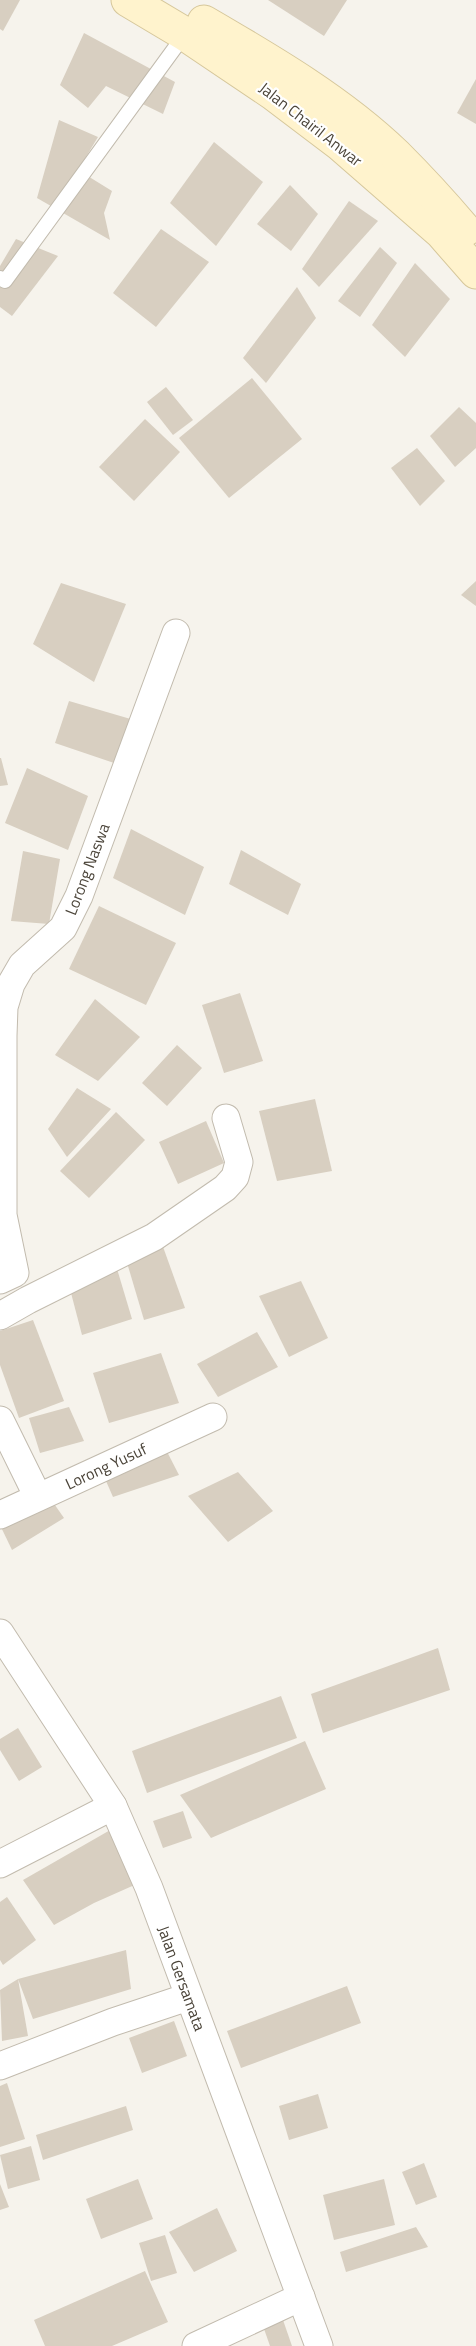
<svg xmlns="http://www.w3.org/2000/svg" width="476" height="2346" viewBox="0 0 476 2346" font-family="'Titillium Web',sans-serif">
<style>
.building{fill:#d8cfc1}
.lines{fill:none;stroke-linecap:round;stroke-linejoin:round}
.lane-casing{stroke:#c2bbae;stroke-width:16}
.street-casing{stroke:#c2bbae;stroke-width:29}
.secondary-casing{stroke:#d6c79b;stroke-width:35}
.lane{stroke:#fff;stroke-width:14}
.street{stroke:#fff;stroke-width:27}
.secondary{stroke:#fff3cd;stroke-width:33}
.labels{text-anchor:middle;stroke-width:4.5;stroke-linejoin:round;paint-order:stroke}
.street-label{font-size:16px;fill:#4b4439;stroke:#fff}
</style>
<rect width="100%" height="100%" fill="#f6f3ec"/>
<!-- building -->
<g class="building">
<path d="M 0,0 L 20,0 L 3,31 L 0,29 Z"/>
<path d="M 268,0 L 347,0 L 324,36 Z"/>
<path d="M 84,33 L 175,82 L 163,114 L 106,86 L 88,108 L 60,85 Z"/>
<path d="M 476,79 L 476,124 L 457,113 Z"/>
<path d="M 59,120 L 98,137 L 78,170 L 112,191 L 104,213 L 110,240 L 37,198 Z"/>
<path d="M 214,142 L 263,182 L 216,246 L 170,203 Z"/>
<path d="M 290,185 L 318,214 L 291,251 L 257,224 Z"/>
<path d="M 349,201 L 378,221 L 319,287 L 302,269 Z"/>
<path d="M 161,229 L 209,262 L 156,327 L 113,293 Z"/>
<path d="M 16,239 L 58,256 L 12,316 L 0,307 L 0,266 Z"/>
<path d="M 380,247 L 397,263 L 360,317 L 338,301 Z"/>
<path d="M 415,263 L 450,299 L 405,357 L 372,325 Z"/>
<path d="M 297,287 L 316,318 L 266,383 L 243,358 Z"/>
<path d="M 252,378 L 302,439 L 229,498 L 179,438 Z"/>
<path d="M 166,387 L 193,420 L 173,435 L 147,402 Z"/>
<path d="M 459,407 L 476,423 L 476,448 L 455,467 L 430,436 Z"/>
<path d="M 145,419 L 180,452 L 134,501 L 99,467 Z"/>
<path d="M 417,448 L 445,481 L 420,506 L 391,468 Z"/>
<path d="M 476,581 L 476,606 L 461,595 Z"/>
<path d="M 61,583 L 126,604 L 94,682 L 33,644 Z"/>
<path d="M 69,701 L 134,720 L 117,764 L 55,743 Z"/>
<path d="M 0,758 L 1,758 L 8,785 L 0,786 Z"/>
<path d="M 27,768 L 88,796 L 68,850 L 5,823 Z"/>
<path d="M 131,829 L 204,867 L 185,915 L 113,878 Z"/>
<path d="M 241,850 L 301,884 L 288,915 L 229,884 Z"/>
<path d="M 23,851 L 60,859 L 49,924 L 11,921 Z"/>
<path d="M 99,906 L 176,943 L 146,1005 L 69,969 Z"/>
<path d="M 240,993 L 263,1061 L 224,1073 L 202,1005 Z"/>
<path d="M 95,999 L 140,1037 L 98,1081 L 55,1055 Z"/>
<path d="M 177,1045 L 202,1068 L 167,1106 L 142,1083 Z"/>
<path d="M 77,1088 L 111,1109 L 67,1157 L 48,1129 Z"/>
<path d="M 315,1099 L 332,1171 L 277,1181 L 259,1111 Z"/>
<path d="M 116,1112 L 145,1140 L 89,1198 L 60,1171 Z"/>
<path d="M 206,1121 L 224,1163 L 178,1184 L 159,1142 Z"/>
<path d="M 162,1244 L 185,1308 L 144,1320 L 125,1256 Z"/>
<path d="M 112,1252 L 132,1319 L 82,1335 L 65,1270 Z"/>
<path d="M 301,1281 L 328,1338 L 289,1357 L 259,1296 Z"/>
<path d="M 33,1320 L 64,1401 L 19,1418 L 0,1365 L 0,1331 Z"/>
<path d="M 257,1332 L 278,1367 L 218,1397 L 197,1364 Z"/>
<path d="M 161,1353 L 179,1403 L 109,1423 L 93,1373 Z"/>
<path d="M 69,1407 L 84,1441 L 40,1453 L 29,1418 Z"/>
<path d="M 161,1440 L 179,1475 L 113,1497 L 99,1465 Z"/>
<path d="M 238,1472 L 273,1511 L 228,1542 L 188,1496 Z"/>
<path d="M 43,1488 L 64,1518 L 12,1550 L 0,1525 Z"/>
<path d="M 438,1648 L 450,1690 L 323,1733 L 311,1694 Z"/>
<path d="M 281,1696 L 297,1738 L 147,1793 L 132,1751 Z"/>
<path d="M 18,1728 L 42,1767 L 19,1781 L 0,1750 L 0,1739 Z"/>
<path d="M 305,1741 L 326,1789 L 211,1838 L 180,1795 Z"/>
<path d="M 183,1811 L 192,1838 L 163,1848 L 153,1821 Z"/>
<path d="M 112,1829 L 139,1883 L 94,1903 L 54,1925 L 23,1880 Z"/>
<path d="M 7,1897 L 36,1940 L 3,1965 L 0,1960 L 0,1902 Z"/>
<path d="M 126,1950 L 131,1989 L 33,2019 L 18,1979 L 28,2036 L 2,2041 L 0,1990 L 18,1979 Z"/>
<path d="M 347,1986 L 361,2023 L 241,2068 L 227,2031 Z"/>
<path d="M 174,2021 L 187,2056 L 142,2073 L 129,2038 Z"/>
<path d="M 7,2083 L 25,2139 L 0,2147 L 0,2086 Z"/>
<path d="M 318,2094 L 328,2128 L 289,2140 L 279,2106 Z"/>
<path d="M 126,2106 L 133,2130 L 43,2160 L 36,2135 Z"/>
<path d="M 31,2146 L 40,2180 L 8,2189 L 0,2155 Z"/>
<path d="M 424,2163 L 437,2197 L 416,2205 L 402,2172 Z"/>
<path d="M 138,2179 L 153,2219 L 101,2239 L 86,2199 Z"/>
<path d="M 384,2179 L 395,2225 L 334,2240 L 323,2195 Z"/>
<path d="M 0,2184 L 9,2207 L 0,2210 Z"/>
<path d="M 217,2208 L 237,2251 L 194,2272 L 169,2232 Z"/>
<path d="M 416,2227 L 428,2247 L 346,2272 L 340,2252 Z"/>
<path d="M 165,2235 L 177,2273 L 151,2281 L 139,2243 Z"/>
<path d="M 145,2271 L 168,2322 L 112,2346 L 45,2346 L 34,2320 Z"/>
<path d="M 283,2320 L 292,2346 L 270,2346 L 263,2326 Z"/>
</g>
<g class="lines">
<!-- lane casing -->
<g class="lane-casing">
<path id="lane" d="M 0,278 L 5,281 L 185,34"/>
</g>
<!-- street casing -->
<g class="street-casing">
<g id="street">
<path d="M 0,1280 L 15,1273 L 3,1215 L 3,1036 L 4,1007 L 11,984 L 22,965 L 63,928 L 79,896 L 176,633"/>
<path d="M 0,1316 L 28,1300 L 154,1237 L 225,1188 L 235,1177 L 239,1162 L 226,1118"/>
<path d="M 0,1420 L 38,1497"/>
<path d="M 0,1515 L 213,1417"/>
<path d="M 0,1633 L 113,1806 L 149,1888 L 319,2346"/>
<path d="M 0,1864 L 113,1806"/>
<path d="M 0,2066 L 113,2022 L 188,1997"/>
<path d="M 196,2346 L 301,2297"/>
</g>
</g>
<!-- secondary casing -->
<g class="secondary-casing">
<g id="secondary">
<path d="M 128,0 L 185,34 L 274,94 L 340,144 L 441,232 L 476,272"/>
<path d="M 204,22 C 271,61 341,102 396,155 C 420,179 443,204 465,230"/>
</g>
</g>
<!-- lane -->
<use href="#lane" class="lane"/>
<!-- street -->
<use href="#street" class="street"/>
<!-- secondary -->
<use href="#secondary" class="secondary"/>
</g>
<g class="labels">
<!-- street labels -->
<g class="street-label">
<text transform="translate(311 124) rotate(38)" y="6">Jalan Chairil Anwar</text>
<text transform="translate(87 869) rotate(-69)" y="6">Lorong Naswa</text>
<text transform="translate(106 1466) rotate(-25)" y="6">Lorong Yusuf</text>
<text transform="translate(182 1978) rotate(70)" y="6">Jalan Gersamata</text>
</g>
</g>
</svg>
